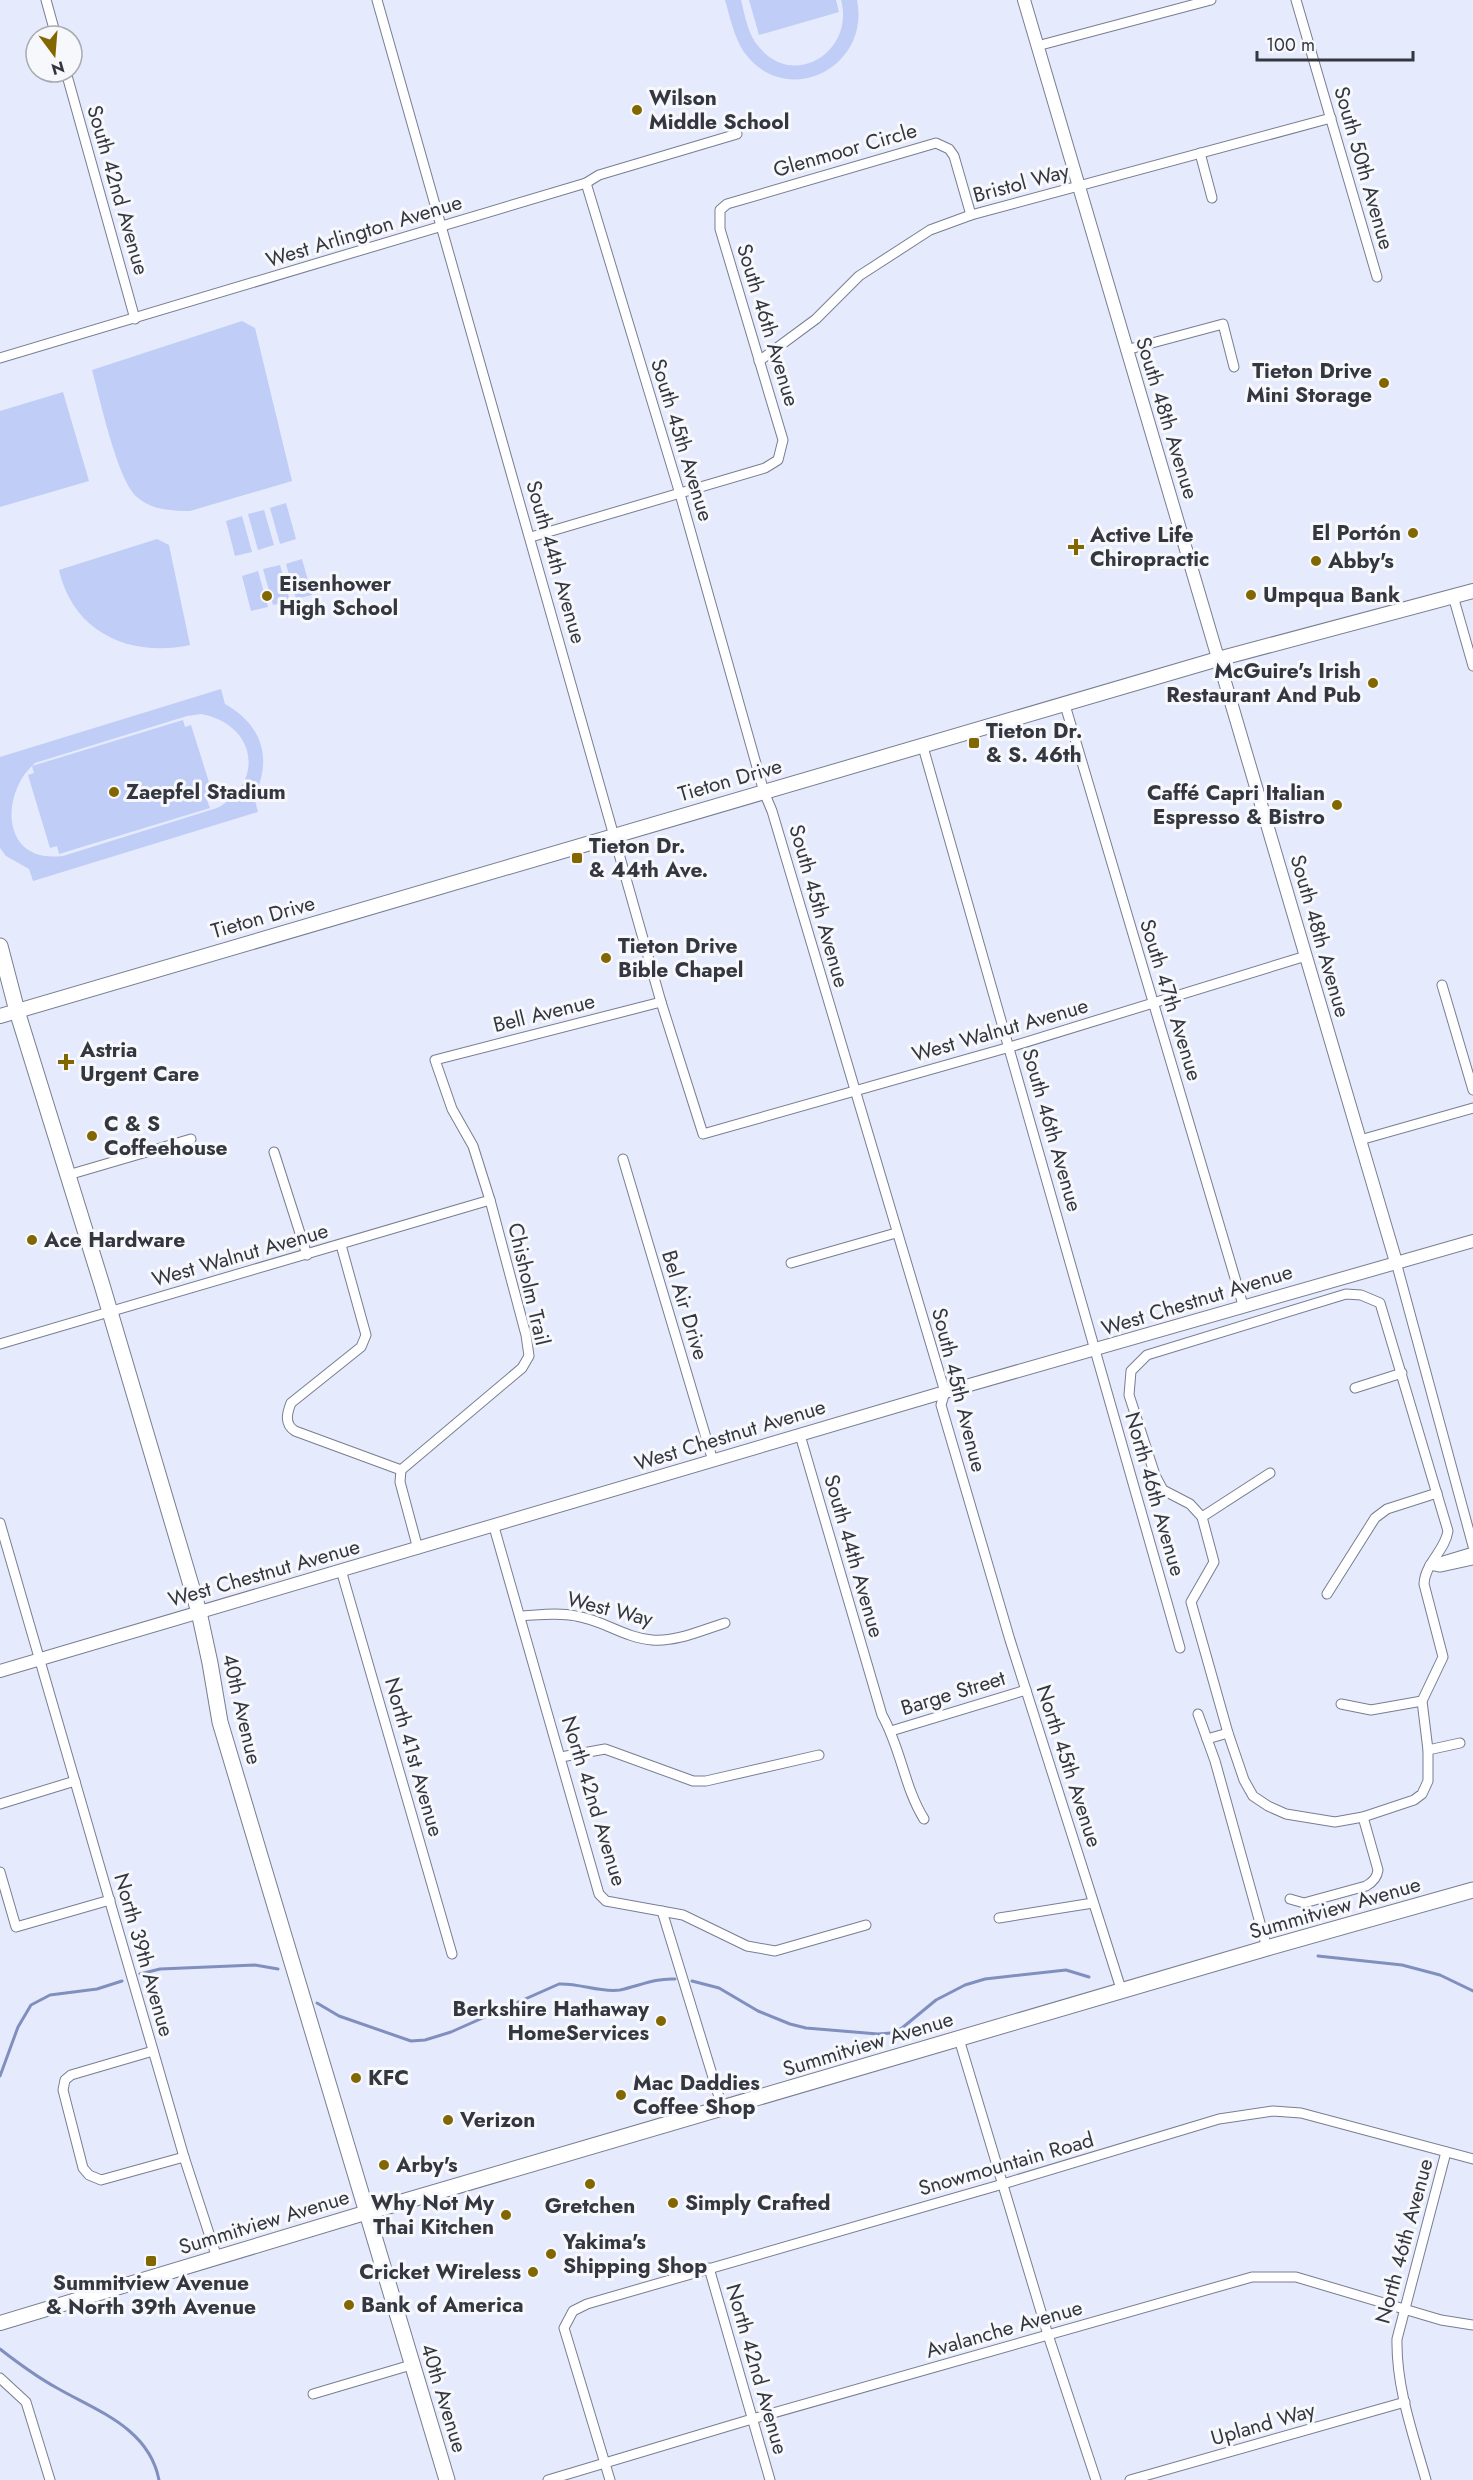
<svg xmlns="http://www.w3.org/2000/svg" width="1473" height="2480" viewBox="0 0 1473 2480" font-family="Jost,sans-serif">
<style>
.green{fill:#bfcdf7;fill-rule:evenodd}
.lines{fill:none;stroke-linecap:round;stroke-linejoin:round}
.stream{stroke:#808fbe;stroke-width:3}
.minor-casing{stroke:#787e91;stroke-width:11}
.tertiary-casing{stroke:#787e91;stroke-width:14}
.secondary-casing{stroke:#787e91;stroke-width:16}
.primary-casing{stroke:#787e91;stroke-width:17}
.minor{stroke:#fff;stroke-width:9}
.tertiary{stroke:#fff;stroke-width:12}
.secondary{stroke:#fff;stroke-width:14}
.primary{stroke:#fff;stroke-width:15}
.poi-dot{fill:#826700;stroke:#f7f8fc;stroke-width:2}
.labels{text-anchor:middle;stroke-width:6;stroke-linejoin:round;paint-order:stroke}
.poi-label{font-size:21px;font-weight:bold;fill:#34373f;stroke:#f7f8fc;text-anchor:start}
.street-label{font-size:21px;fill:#34373f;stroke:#f7f8fc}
</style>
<rect width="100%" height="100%" fill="#e5ebfc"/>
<!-- green -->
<g class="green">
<path d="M 725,0 L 741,0 C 745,16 748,35 759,47 C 794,90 855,51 841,0 L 857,0 C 871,68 785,110 744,52 C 734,37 730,17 725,0 Z"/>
<path d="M 749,0 L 836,0 L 839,12 L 759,35 Z"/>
<path d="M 242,321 L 255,328 L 292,481 L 190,511 C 172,511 151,510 137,497 C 117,480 100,398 92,370 Z"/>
<path d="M 63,392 L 89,481 L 0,507 L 0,411 Z"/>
<path d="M 286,503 L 296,539 L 280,544 L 270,508 Z"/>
<path d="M 264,510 L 274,545 L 258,550 L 248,514 Z"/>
<path d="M 242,516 L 252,552 L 235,556 L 226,521 Z"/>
<path d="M 157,539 L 169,545 L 190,645 C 131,658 73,633 59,570 Z"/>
<path d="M 302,559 L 312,595 L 296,599 L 286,564 Z"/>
<path d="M 280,565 L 290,601 L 273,605 L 263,569 Z"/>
<path d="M 258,571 L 268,607 L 251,611 L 242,576 Z"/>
<path d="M 221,689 L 225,704 C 262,725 273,758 254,797 L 258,812 L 33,881 L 29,869 L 6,856 L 0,848 L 0,757 ZM 201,714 C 256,724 266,782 217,808 L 63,856 C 0,864 0,793 35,763 L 187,716 Z"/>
<path d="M 183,720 L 185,727 L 191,725 L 214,798 L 207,800 L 210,808 L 59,854 L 57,846 L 50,848 L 28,775 L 34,773 L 32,766 Z"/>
</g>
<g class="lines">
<!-- stream -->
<g class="stream">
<path d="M 1318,1956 L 1402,1965 L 1440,1975 L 1473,1991"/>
<path d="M 140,1974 L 160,1969 L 255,1965 L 278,1969"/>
<path d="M 692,1981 L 719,1988 L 758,2011 L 790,2024 L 806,2028 L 878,2034 L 891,2033 L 902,2028 L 936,2000 L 965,1985 L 985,1979 L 1066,1970 L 1089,1977"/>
<path d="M 317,2003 L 339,2016 L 411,2041 L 425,2040 L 451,2032 L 559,1984 C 580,1983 600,1993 620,1990 C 639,1986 655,1978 675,1979"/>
<path d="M 0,2076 L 18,2027 L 31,2005 L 50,1995 L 97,1989 L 122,1981"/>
<path d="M 0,2349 C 18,2363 37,2377 57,2388 C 97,2411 149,2428 159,2480"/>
</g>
<!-- minor casing -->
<g class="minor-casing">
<g id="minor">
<path d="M 46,0 L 56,36"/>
<path d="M 377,0 L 661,1002 L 703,1134 L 1010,1047 L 1306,956"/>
<path d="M 1296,0 L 1377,277"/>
<path d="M 1037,46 L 1211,0"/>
<path d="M 66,72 L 135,319"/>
<path d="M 1200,153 L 1212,198"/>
<path d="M 586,183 L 680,494 L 764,792 L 772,811 L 945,1392 L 941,1405 L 1010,1640 L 1122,1992"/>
<path d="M 1126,350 L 1223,324 L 1234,367"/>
<path d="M 0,358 L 586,183 L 599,175 L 737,134"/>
<path d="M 759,361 L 816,319 L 859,276 L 930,230 L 971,215 L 1331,118"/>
<path d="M 531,537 L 765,468 L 778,460 L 783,440 L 720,229 L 720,210 L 727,204 L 936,143 L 949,149 L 954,156 L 971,215"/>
<path d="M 1453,596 L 1473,666"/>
<path d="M 1065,705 L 1243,1305"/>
<path d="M 923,747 L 1180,1648"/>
<path d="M 1442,985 L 1473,1090"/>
<path d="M 1360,1140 L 1473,1108"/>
<path d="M 274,1152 L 307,1255"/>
<path d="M 623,1159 L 713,1461"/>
<path d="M 68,1175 L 191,1139"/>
<path d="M 341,1245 L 366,1335 L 361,1347 L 291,1403 C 287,1413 284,1424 295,1431 L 401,1470"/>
<path d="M 1396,1262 L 1473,1546"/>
<path d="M 791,1263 L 896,1233"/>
<path d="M 1346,1294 L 1361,1295 L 1380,1303 L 1448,1531 C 1445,1551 1425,1563 1424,1584 L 1443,1657 L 1422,1701 L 1428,1750 L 1428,1781 L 1422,1794 L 1414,1800 L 1363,1817 L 1335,1822 L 1286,1814 L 1268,1806 L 1253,1796 L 1244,1780 L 1228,1733 L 1191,1602 L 1214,1562 L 1202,1517 L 1190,1504 L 1163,1490 L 1155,1475 L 1129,1395 L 1131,1371 L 1147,1355 Z"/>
<path d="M 0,1344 L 490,1200"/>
<path d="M 1355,1388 L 1402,1373"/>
<path d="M 800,1435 L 882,1715 C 901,1748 904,1787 924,1819"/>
<path d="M 401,1470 L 522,1368 L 529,1356 L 526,1335 L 490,1200 L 473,1146 L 452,1109 L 435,1060 L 661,1002"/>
<path d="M 401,1470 L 400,1482 L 418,1549"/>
<path d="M 1202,1517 L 1270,1473"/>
<path d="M 0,1523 L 184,2157 L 217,2258"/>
<path d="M 494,1527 L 599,1894 L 606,1901 L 683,1915 L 747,1946 L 775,1951 L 866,1925"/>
<path d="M 1473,1552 L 1430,1565 L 1440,1567 L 1473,1560"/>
<path d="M 341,1570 L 452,1954"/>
<path d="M 1327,1594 L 1375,1518 L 1387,1509 L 1437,1493"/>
<path d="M 520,1616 C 539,1615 558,1612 576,1616 C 603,1620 625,1638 652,1640 C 677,1642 702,1630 725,1623"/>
<path d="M 1341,1704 L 1371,1710 L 1422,1701"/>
<path d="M 1198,1714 L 1215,1761 L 1267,1948"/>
<path d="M 891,1731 L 1026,1690"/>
<path d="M 1207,1739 L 1228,1733"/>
<path d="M 1428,1750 L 1460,1743"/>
<path d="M 561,1757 L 605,1749 L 693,1781 L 706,1781 L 819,1755"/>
<path d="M 0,1804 L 75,1781"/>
<path d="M 0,1872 L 16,1927 L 110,1900"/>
<path d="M 1290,1899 L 1304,1903 L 1366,1886 C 1373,1882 1377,1878 1378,1870 L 1363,1817"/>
<path d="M 662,1911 L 723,2110"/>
<path d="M 999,1918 L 1093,1903"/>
<path d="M 959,2039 L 1048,2335 L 1096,2480"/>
<path d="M 153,2051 L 71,2075 L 65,2080 L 63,2090 L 83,2168 L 89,2175 L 101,2180 L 184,2157"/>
<path d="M 709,2268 L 770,2480"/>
<path d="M 0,2378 L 26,2402 L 50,2480"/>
<path d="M 313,2394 L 411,2365"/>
<path d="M 548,2480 L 752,2419 L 1252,2277 L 1296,2277 L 1441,2320 L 1473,2325"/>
<path d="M 610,2480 L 564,2328 L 573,2311 L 587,2304 L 1003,2184 L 1219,2119 L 1273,2111 L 1301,2113 L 1473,2159"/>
<path d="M 1130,2480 L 1405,2402"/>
<path d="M 1426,2480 C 1413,2434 1396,2387 1397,2339 L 1446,2152"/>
</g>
</g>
<!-- tertiary casing -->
<g class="tertiary-casing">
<g id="tertiary">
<path d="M 1024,0 L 1396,1262"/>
<path d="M 0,1671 L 945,1392 L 1473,1241"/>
</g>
</g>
<!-- secondary casing -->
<g class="secondary-casing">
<g id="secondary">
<path d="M 0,1016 L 1218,659 L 1473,591"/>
<path d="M 0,2323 L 368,2212"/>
</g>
</g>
<!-- primary casing -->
<g class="primary-casing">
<g id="primary">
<path d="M 0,946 L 17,1011 L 102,1285 L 199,1612 L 210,1663 L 220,1722 L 447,2480"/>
<path d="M 368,2212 L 1267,1948 L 1473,1890"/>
</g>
</g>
<!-- minor -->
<use href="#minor" class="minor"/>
<!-- tertiary -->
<use href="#tertiary" class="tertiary"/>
<!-- secondary -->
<use href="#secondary" class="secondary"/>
<!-- primary -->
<use href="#primary" class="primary"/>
</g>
<!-- markers -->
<g class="poi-dot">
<circle cx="637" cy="110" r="6"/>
<circle cx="1384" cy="383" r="6"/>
<circle cx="1413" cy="533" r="6"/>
<path d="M1073 538h6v6h6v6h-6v6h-6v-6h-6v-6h6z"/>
<circle cx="1316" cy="561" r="6"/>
<circle cx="1251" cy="595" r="6"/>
<circle cx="267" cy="596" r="6"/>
<circle cx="1373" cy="683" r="6"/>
<rect x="968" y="737" width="12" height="12" rx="3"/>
<circle cx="114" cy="792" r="6"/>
<circle cx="1337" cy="805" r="6"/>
<rect x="571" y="852" width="12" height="12" rx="3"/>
<circle cx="606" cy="958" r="6"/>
<path d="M63 1053h6v6h6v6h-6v6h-6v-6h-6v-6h6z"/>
<circle cx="92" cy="1136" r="6"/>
<circle cx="32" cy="1240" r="6"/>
<circle cx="661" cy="2021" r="6"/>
<circle cx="356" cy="2078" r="6"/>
<circle cx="621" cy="2095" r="6"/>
<circle cx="448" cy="2120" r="6"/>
<circle cx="384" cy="2165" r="6"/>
<circle cx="590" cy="2184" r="6"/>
<circle cx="673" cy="2203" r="6"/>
<circle cx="506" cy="2215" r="6"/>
<circle cx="551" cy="2254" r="6"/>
<rect x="145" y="2255" width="12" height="12" rx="3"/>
<circle cx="533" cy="2272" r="6"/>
<circle cx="349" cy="2305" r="6"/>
</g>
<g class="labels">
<!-- poi labels -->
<g class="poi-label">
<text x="649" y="105">Wilson<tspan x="649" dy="24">Middle School</tspan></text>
<text x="1372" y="378" text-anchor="end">Tieton Drive<tspan x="1372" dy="24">Mini Storage</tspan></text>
<text x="1401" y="540" text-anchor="end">El Portón</text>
<text x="1090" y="542">Active Life<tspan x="1090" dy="24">Chiropractic</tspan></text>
<text x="1328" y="568">Abby's</text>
<text x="279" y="591">Eisenhower<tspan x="279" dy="24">High School</tspan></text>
<text x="1263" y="602">Umpqua Bank</text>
<text x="1361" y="678" text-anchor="end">McGuire's Irish<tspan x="1361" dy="24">Restaurant And Pub</tspan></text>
<text x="986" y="738">Tieton Dr.<tspan x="986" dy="24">&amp; S. 46th</tspan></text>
<text x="126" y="799">Zaepfel Stadium</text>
<text x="1325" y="800" text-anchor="end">Caffé Capri Italian<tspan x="1325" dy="24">Espresso &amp; Bistro</tspan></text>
<text x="589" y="853">Tieton Dr.<tspan x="589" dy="24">&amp; 44th Ave.</tspan></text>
<text x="618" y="953">Tieton Drive<tspan x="618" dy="24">Bible Chapel</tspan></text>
<text x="80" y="1057">Astria<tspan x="80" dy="24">Urgent Care</tspan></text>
<text x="104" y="1131">C &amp; S<tspan x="104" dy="24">Coffeehouse</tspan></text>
<text x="44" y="1247">Ace Hardware</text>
<text x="649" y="2016" text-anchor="end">Berkshire Hathaway<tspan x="649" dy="24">HomeServices</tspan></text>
<text x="368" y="2085">KFC</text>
<text x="633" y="2090">Mac Daddies<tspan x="633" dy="24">Coffee Shop</tspan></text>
<text x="460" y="2127">Verizon</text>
<text x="396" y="2172">Arby's</text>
<text x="494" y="2210" text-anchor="end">Why Not My<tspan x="494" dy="24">Thai Kitchen</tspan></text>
<text x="685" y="2210">Simply Crafted</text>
<text x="590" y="2213" text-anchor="middle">Gretchen</text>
<text x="563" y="2249">Yakima's<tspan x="563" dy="24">Shipping Shop</tspan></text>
<text x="521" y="2279" text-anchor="end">Cricket Wireless</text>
<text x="151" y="2290" text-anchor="middle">Summitview Avenue<tspan x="151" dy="24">&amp; North 39th Avenue</tspan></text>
<text x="361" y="2312">Bank of America</text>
</g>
<!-- street labels -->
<g class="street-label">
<text transform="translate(845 150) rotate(-16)" y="7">Glenmoor Circle</text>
<text transform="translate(1364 168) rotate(74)" y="7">South 50th Avenue</text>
<text transform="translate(1021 183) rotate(-15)" y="7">Bristol Way</text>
<text transform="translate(118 190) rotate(74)" y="7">South 42nd Avenue</text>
<text transform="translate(364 231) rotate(-17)" y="7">West Arlington Avenue</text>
<text transform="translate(768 325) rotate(73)" y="7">South 46th Avenue</text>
<text transform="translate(1167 418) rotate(73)" y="7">South 48th Avenue</text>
<text transform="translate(682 440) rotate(73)" y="7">South 45th Avenue</text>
<text transform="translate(556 562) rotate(74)" y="7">South 44th Avenue</text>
<text transform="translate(730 780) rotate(-16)" y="7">Tieton Drive</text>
<text transform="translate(819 906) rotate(74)" y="7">South 45th Avenue</text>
<text transform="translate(263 917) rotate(-16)" y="7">Tieton Drive</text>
<text transform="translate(1320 936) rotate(74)" y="7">South 48th Avenue</text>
<text transform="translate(1171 1000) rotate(73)" y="7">South 47th Avenue</text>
<text transform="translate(544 1013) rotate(-14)" y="7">Bell Avenue</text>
<text transform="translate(1000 1030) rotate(-16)" y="7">West Walnut Avenue</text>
<text transform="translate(1052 1130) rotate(74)" y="7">South 46th Avenue</text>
<text transform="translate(240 1255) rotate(-16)" y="7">West Walnut Avenue</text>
<text transform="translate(529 1284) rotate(77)" y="7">Chisholm Trail</text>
<text transform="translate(1197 1300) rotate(-17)" y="7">West Chestnut Avenue</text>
<text transform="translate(685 1305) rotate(73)" y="7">Bel Air Drive</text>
<text transform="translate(959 1390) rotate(76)" y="7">South 45th Avenue</text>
<text transform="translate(730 1435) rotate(-17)" y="7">West Chestnut Avenue</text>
<text transform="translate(1155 1494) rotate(74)" y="7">North 46th Avenue</text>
<text transform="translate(854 1556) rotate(74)" y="7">South 44th Avenue</text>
<text transform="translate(264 1573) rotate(-16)" y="7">West Chestnut Avenue</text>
<text transform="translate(610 1609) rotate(14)" y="7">West Way</text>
<text transform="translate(953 1693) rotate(-17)" y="7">Barge Street</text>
<text transform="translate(242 1709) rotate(77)" y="7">40th Avenue</text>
<text transform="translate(414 1757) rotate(74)" y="7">North 41st Avenue</text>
<text transform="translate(1069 1766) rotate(72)" y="7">North 45th Avenue</text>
<text transform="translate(594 1801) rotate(73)" y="7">North 42nd Avenue</text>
<text transform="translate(1335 1908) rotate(-16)" y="7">Summitview Avenue</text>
<text transform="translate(144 1955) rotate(74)" y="7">North 39th Avenue</text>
<text transform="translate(868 2044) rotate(-17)" y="7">Summitview Avenue</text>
<text transform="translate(1006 2164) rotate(-16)" y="7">Snowmountain Road</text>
<text transform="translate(264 2222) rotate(-17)" y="7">Summitview Avenue</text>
<text transform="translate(1404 2241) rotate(-75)" y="7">North 46th Avenue</text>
<text transform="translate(1004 2329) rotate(-16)" y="7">Avalanche Avenue</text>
<text transform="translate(757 2369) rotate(74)" y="7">North 42nd Avenue</text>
<text transform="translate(444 2398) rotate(73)" y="7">40th Avenue</text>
<text transform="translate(1263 2424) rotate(-16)" y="7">Upland Way</text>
</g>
</g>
<!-- north arrow -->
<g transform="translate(54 54) rotate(164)"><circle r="28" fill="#f7f8fc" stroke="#a9abb0" stroke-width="1.5"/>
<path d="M0-4.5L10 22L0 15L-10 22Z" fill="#826700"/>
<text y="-9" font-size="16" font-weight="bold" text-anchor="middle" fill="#34373f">N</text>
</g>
<!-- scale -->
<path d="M1257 51v9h156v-9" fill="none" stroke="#34373f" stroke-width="3"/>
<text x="1266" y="51" font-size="18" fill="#34373f" stroke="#f7f8fc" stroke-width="4.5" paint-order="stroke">100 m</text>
</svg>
